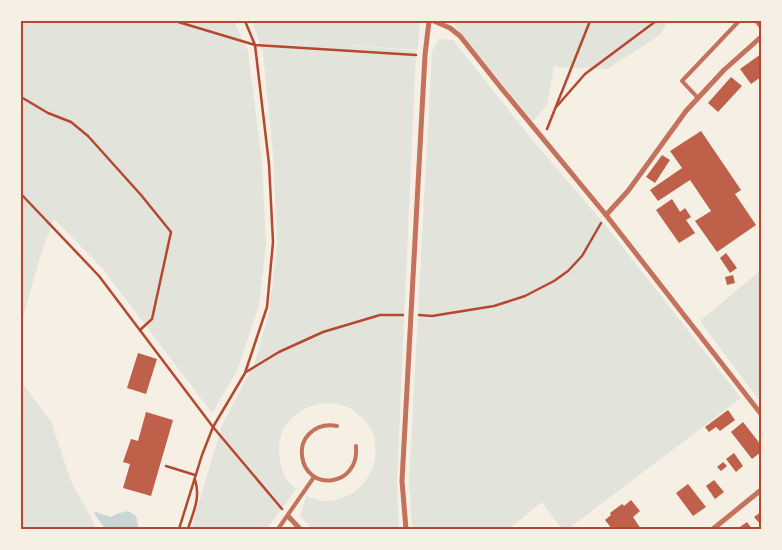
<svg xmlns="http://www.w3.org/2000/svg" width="782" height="550" viewBox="0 0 782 550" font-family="Quicksand,sans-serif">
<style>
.green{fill:#e2e4dc}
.water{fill:#c9d6d2}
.building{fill:#bf614a}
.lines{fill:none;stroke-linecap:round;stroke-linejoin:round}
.path{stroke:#b5482f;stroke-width:2.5}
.service{stroke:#c5725c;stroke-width:4}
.minor{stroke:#c5725c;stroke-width:5}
.neatline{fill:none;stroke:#b5482f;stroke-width:2}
</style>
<rect width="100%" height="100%" fill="#f6efe4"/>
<!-- green -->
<g class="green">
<path d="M 21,21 L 234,21 L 248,51 L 262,162 L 266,244 L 259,306 L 237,371 L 212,413 L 102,268 L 54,219 L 41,254 L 21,325 Z"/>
<path d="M 252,21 L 420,21 L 418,50 L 331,44 L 416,51 L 397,482 L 399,529 L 312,529 L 300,516 L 306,496 C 312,498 319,501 325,501 C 353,502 379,475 375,447 C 375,443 375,439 374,436 C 371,428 365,419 358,415 C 355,412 352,409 349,408 C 325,396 295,408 283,430 C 279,439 278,450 280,460 C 281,471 287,482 296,489 L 267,529 L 257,529 L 249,527 L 233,529 L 191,529 L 222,425 L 255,362 L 269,313 L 277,244 L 273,155 L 263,53 Z"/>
<path d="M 452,21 L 668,21 L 660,35 L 607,69 L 554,67 L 547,105 L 533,121 L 460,33 Z"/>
<path d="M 439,39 L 453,40 L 534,142 L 607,227 L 741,398 L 568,529 L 562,529 L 542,502 L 509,529 L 412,529 L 409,481 L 432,51 Z"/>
<path d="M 761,270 L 761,403 L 700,321 Z"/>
<path d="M 21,382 L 51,421 L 71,481 L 97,529 L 21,529 Z"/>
</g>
<!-- water -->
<path class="water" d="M 128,511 L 136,516 L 139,529 L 106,529 L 97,518 L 94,512 L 96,512 L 111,517 L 116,514 Z"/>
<!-- building -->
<g class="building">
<path d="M 761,54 L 761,77 L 751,84 L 740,69 Z"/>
<path d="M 731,77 L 742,86 L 718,112 L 708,103 Z"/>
<path d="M 701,131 L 741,190 L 735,194 L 756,225 L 717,252 L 695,221 L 711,211 L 690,180 L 658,201 L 650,190 L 682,168 L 670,151 Z"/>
<path d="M 662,155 L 670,160 L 655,183 L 646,177 Z"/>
<path d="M 672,199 L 680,212 L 685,208 L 691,217 L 686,220 L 695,233 L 679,243 L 656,210 Z"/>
<path d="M 726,253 L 737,268 L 730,273 L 720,258 Z"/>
<path d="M 733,275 L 735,283 L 727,285 L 725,277 Z"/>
<path d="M 138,353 L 157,359 L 146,394 L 127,388 Z"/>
<path d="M 728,410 L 735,420 L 720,431 L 716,427 L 709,432 L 705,427 Z"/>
<path d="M 146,412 L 173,420 L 151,496 L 123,488 L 130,464 L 123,462 L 131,439 L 138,441 Z"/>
<path d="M 743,422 L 761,445 L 761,452 L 752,459 L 731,432 Z"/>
<path d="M 734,453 L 743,466 L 736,472 L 726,459 Z"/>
<path d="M 723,462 L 727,466 L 721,471 L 717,467 Z"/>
<path d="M 714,480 L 724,492 L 715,499 L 706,486 Z"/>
<path d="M 688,484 L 706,507 L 693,516 L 676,493 Z"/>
<path d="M 631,500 L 640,511 L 633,517 L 641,529 L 622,529 L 620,527 L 617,529 L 612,529 L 605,520 L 611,515 L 610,513 L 622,504 L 624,506 Z"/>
<path d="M 761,512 L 761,525 L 754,517 Z"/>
<path d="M 747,522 L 752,529 L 737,529 Z"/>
</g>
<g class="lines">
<!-- path -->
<g class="path">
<path d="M 175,21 L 255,45 L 416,55"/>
<path d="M 21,97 L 48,113 L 71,122 L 88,136 L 141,195 L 171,232 L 152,319 L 140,330"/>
<path d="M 557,106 L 585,74 L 656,21"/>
<path d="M 547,129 L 590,21"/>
<path d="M 21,194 L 99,276 L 213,427 L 282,509"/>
<path d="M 419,315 L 432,316 L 494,306 L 525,296 L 554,281 L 568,271 L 582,256 L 601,223"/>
<path d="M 246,372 L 279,352 L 323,332 L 380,315 L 403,315"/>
<path d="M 166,466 L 195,475"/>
<path d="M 179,529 L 202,455 L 213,427 L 245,373 L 267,307 L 273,242 L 269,164 L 255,45 L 245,21"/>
<path d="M 188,529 C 193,512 201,498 195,480"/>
</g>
<!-- service -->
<g class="service">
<path d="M 756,21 L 761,27"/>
<path d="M 698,98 L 682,81 L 739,21"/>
<path d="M 337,426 C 326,424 317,426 309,434 C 303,440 301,448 302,456 C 306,492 360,488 356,446"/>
<path d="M 278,529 L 314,477"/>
</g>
<!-- minor -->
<g class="minor">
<path d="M 434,21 L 450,28 L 460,36 L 502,89 L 606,215 L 761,414"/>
<path d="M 606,215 L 628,191 L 686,111 L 724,70 L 761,37"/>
<path d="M 288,516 L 300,529"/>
<path d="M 406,529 L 402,481 L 425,55 L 429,21"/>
<path d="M 713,529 L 761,490"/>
</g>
</g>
<!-- border -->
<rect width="782" height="550" fill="none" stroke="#f6efe4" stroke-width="45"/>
<rect x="22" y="22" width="738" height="506" class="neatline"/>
</svg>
